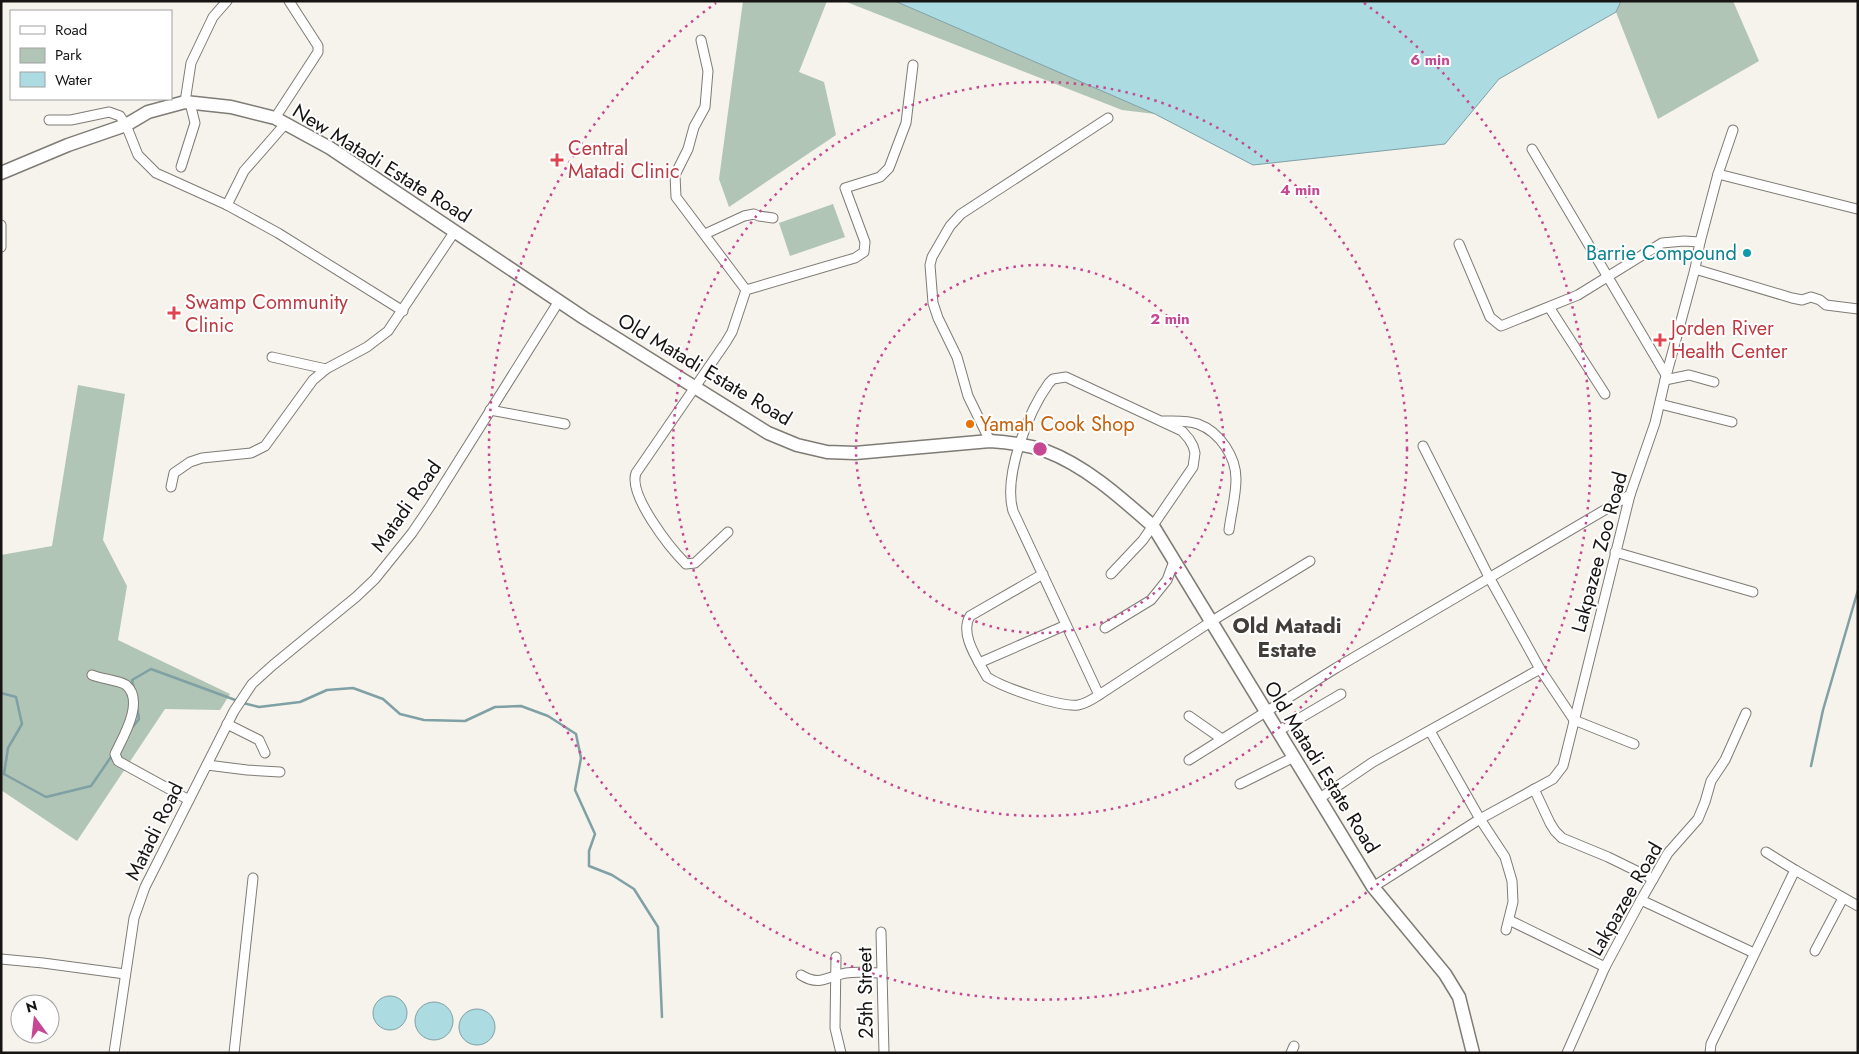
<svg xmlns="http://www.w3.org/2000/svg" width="1859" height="1054" viewBox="0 0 1859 1054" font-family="Jost,sans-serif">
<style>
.green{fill:#b0c5b5}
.water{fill:#acdbe2;stroke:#7fa0a4}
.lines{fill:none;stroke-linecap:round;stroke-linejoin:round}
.stream{stroke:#7fa0a4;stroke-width:2.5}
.street-casing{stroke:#7f7b75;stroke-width:11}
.secondary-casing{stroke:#7f7b75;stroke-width:15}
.street{stroke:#fff;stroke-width:9}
.secondary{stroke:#fff;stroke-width:12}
.ring{fill:none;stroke:#c64793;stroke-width:2.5;stroke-dasharray:2.5 5}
.health-dot{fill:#e0444e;stroke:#fff;stroke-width:2}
.culture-dot{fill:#0f9aa8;stroke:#fff;stroke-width:2}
.food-dot{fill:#e8710a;stroke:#fff;stroke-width:2}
.labels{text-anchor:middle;stroke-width:4;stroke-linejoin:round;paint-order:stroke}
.health-label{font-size:20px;fill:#be3a42;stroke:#fff;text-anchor:start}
.street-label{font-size:20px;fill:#161513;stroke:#fff}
.culture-label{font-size:20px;fill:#0d838f;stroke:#fff;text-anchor:end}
.food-label{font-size:20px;fill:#c56008;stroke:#fff;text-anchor:start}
.neighbourhood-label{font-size:21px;font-weight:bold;fill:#413d39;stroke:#fff}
.centre{fill:#c64793;stroke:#fff;stroke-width:2.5}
.ring-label{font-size:15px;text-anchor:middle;font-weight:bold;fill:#c64793;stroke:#fff;stroke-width:4;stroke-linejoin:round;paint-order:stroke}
</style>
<rect width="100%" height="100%" fill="#f6f2ec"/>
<!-- green -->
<g class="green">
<path d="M 743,1 L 827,1 L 799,72 L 824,82 L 836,135 L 729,207 L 719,179 Z"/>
<path d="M 844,1 L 895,1 L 1155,114 L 1122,110 Z"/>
<path d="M 1621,1 L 1733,1 L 1759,61 L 1658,119 L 1616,12 Z"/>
<path d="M 833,204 L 845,237 L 790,256 L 779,223 Z"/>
<path d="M 78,385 L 125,394 L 103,540 L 127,586 L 118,640 L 230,694 L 220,710 L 165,709 L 77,841 L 1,790 L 1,555 L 52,546 Z"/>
</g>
<!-- water -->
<g class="water">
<path d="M 895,1 L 1621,1 L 1616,12 L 1499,79 L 1445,144 L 1253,165 L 1155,114 Z"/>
<circle cx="390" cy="1013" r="17"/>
<circle cx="434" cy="1021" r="19"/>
<circle cx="477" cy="1027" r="18"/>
</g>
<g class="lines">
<!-- stream -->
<g class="stream">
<path d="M 134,689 L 132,680 L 151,669 L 238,701"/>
<path d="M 1,693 L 16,697 L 22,724 L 8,748 L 4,774 L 46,797 L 91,786 L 113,754"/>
<path d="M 243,703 L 259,707 L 300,702 L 327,690 L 353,688 L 383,699 L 400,714 L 424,720 L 465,721 L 495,707 L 521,706 L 548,716 L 576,734 L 581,758 L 575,790 L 595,834 L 589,851 L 589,866 L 612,875 L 634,889 L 658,927 L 662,1017"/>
<path d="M 131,729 L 139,719 L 137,707"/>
<path d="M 1811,766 L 1823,710 L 1858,590"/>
</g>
<!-- street casing -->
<g class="street-casing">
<g id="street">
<path d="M 701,40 L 708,71 L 705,107 L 694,127 L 688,149 L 675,175 L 676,197 L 746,290"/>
<path d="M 185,102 L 191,63 L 213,17 L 227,1"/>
<path d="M 275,118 L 318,52 L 318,46 L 289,1"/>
<path d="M 49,120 L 71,120 L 109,112 L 120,116 L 126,125 L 138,155 L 156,173 L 227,205 L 278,233 L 403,311"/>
<path d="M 1532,149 L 1666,375"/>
<path d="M 181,167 L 195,123 L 190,103"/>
<path d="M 1718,174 L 1857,209"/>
<path d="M 227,205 L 244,171 L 286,123"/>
<path d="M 1,225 L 1,247"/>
<path d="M 705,234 L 744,216 L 754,214 L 759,216 L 773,218"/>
<path d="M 1459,244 L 1490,317 L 1501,326 L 1578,295 L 1662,243 L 1684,241 L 1700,242"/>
<path d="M 1695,269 L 1792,298 L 1802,300 L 1811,297 L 1820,300 L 1826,305 L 1858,309"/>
<path d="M 1549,307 L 1605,394"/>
<path d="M 272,357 L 326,369"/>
<path d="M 1665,380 L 1689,375 L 1714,382"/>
<path d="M 1660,404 L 1732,422"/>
<path d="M 490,410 L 565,424"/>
<path d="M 1163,421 C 1175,421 1187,420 1198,424 C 1220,432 1236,457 1236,479 C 1236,496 1231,514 1229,530"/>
<path d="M 990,441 L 968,396 L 957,357 L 938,318 L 933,303 L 930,265 L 932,257 L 950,226 L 961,214 L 1108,118"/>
<path d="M 1423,446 L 1489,577 L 1540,669"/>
<path d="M 171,487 L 174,473 L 190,462 L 202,458 L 251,453 L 265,446 L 313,380 L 326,369 L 367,347 L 388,331 L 455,231"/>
<path d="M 728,532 L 695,563 L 686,564 C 670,548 628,495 636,473 L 726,342 L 732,332 L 746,290 L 855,258 L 864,252 L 865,242 L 845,188 L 880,177 L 889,168 L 906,123 L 913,65"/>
<path d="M 1615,552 L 1753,592"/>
<path d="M 1043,574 L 970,616 C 959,634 978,660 987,677 C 1004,688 1059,707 1078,705 C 1085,704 1093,699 1099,695 C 1071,634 1042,573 1013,511 C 1003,476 1028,412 1049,383 L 1053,379 L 1066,377 L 1182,431 L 1189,439 L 1193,446 L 1195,453 L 1193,467 L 1143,540 L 1111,574"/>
<path d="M 1105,628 L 1151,600 L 1167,580 L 1174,561"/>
<path d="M 979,663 L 1066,625"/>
<path d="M 92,675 C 101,679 119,680 126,685 C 145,701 123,737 115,754 L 118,761 L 189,800"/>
<path d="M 1099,695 L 1212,621 L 1310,561"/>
<path d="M 1189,716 L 1222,739"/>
<path d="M 227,724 L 259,740 L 265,753"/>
<path d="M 1278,731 L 1341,694"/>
<path d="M 1430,731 L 1480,819 L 1505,857 L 1512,881 L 1513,902 L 1506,930"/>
<path d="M 1189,760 L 1336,668 L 1630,495"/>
<path d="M 207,765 L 247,770 L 280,772"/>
<path d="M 1240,784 L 1294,757"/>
<path d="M 1534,789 L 1550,823 L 1555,831 L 1562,838 L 1608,857 L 1653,879"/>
<path d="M 1320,798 L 1373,762 L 1540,669 L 1574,720 L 1634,744"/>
<path d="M 1766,852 L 1795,870 L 1858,906"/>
<path d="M 1373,887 L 1480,819 L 1553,779 L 1563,766 L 1630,495 L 1655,423 L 1665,380 L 1695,269 L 1700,242 L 1718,174 L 1733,130"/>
<path d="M 1641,900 L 1754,953"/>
<path d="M 1509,920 L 1605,967"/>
<path d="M 881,932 L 884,1053"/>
<path d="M 1815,951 L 1843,898"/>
<path d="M 836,957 L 835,1028 L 841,1053"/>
<path d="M 1,959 L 43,963 L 125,974"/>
<path d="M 801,975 C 820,987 828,976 846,973 C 858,971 871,973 882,973"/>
<path d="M 114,1053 L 134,918 L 145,887 L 234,711 L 252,684 L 273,665 L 356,597 L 375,579 L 412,533 L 431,505 L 559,301"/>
<path d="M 234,1053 L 253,878"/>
<path d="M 1291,1053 L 1294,1046"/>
<path d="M 1567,1053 L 1605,967 L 1641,900 L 1668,853 L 1698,819 L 1705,802 L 1711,781 L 1725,760 L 1746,713"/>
<path d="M 1710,1053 L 1711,1044 L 1795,870"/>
</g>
</g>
<!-- secondary casing -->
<g class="secondary-casing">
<path id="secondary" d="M 1,173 L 68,145 L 126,125 L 148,112 L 185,102 L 231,107 L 275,118 L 330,148 L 584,318 L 768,433 L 797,445 L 827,452 L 855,453 L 990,441 C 1008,442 1028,445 1046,451 C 1086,466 1121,498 1153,526 L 1373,887 L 1445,974 L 1459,997 L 1473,1053"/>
</g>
<!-- street -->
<use href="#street" class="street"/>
<!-- secondary -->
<use href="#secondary" class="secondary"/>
</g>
<!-- distance rings -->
<g class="ring">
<circle cx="1040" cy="449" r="184"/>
<circle cx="1040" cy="449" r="367"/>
<path d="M1364 3A551 551 0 1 1 716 3"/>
</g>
<!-- markers -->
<g class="health-dot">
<path d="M554.5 152.5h5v5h5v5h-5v5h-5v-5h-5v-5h5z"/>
<path d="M171.5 305.5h5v5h5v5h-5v5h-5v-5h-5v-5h5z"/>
<path d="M1657.5 332.5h5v5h5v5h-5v5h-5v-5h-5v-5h5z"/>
</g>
<circle class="culture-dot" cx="1747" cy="253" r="5"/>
<circle class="food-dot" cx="970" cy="424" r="5"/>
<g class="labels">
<!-- health labels -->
<g class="health-label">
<text x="568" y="155">Central<tspan x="568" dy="23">Matadi Clinic</tspan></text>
<text x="185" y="309">Swamp Community<tspan x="185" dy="23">Clinic</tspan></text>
<text x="1671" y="335">Jorden River<tspan x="1671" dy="23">Health Center</tspan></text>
</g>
<!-- street labels -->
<g class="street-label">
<text transform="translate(382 163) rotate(32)" y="7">New Matadi Estate Road</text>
<text transform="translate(705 369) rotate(31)" y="7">Old Matadi Estate Road</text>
<text transform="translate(406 506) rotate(-55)" y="7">Matadi Road</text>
<text transform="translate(1599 552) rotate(-75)" y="7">Lakpazee Zoo Road</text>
<text transform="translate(1322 767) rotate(58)" y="7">Old Matadi Estate Road</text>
<text transform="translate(154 831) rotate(-64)" y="7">Matadi Road</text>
<text transform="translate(1625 899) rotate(-60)" y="7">Lakpazee Road</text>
<text transform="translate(865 993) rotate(-91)" y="7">25th Street</text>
</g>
<!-- culture labels -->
<g class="culture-label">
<text x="1737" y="260">Barrie Compound</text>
</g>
<!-- food labels -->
<g class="food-label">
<text x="980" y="431">Yamah Cook Shop</text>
</g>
<!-- neighbourhood labels -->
<g class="neighbourhood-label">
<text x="1287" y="633">Old Matadi<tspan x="1287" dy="24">Estate</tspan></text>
</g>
</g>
<circle cx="1040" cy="449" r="8" class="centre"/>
<g class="ring-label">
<text x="1430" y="65">6 min</text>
<text x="1300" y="195">4 min</text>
<text x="1170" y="324">2 min</text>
</g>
<!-- border -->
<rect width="1859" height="1054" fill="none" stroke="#161513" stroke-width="5"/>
<!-- legend -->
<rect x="10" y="10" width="162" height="90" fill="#ffffff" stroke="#a2a1a1"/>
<rect x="20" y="26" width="25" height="8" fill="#ffffff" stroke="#a2a1a1"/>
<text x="55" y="35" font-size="15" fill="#161513">Road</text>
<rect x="20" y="48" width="25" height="15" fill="#b0c5b5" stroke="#a2a1a1"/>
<text x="55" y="60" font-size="15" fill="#161513">Park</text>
<rect x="20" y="72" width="25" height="15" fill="#acdbe2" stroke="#a2a1a1"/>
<text x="55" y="85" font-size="15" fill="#161513">Water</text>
<!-- north arrow -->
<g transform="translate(35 1019) rotate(345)"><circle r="24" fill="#ffffff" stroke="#a2a1a1"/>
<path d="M0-4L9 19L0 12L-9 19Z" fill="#c64793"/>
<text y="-8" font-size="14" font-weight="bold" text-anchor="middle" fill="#161513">N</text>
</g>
</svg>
